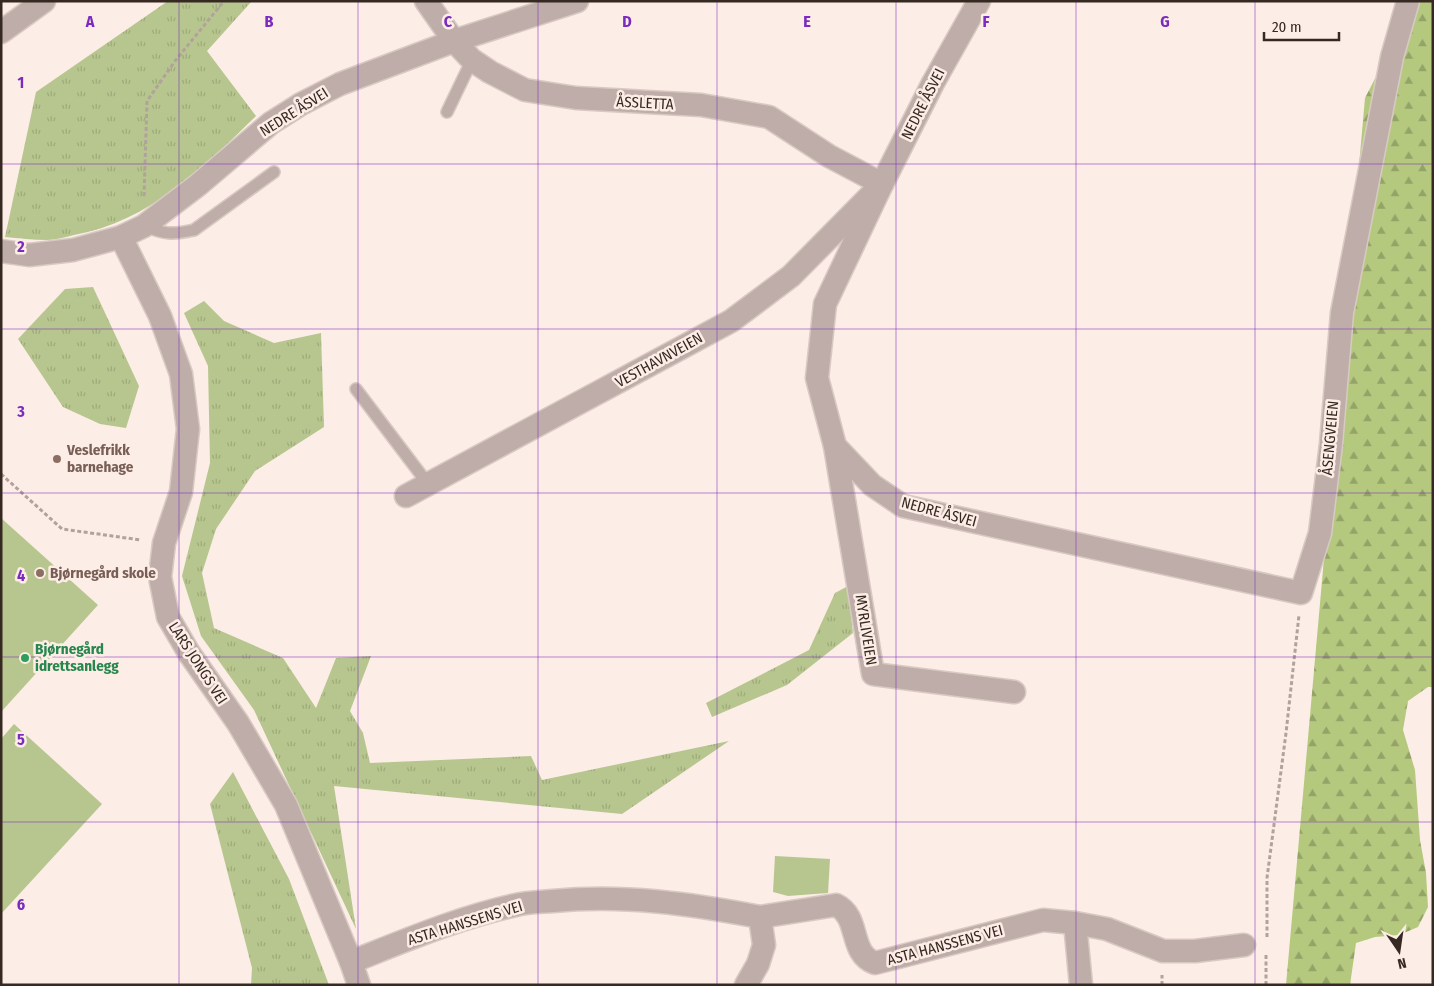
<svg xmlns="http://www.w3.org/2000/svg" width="1434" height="986" viewBox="0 0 1434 986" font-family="'Fira Sans Condensed',sans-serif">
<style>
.grass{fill:url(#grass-tufts)}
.forest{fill:url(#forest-firs)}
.garden{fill:#b7c68e}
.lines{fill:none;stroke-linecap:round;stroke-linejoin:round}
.service-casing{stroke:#d8cac3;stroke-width:14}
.minor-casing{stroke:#d8cac3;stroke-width:25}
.path{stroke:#b1a39c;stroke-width:3;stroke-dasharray:4 2.5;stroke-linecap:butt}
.service{stroke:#bfada9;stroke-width:11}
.minor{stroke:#bfada9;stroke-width:22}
.grid{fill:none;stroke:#7b2cbf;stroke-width:1;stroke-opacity:0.55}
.education-dot{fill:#8d6e63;stroke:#fcede6;stroke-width:2}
.leisure-dot{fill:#2e9e5b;stroke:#fcede6;stroke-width:2}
.labels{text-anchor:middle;stroke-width:5;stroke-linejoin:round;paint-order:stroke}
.street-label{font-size:15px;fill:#362922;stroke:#fcede6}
.education-label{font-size:15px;font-weight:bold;fill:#785e54;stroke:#fcede6;text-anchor:start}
.leisure-label{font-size:15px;font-weight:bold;fill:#27864d;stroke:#fcede6;text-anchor:start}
.grid-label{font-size:16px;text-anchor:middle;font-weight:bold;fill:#7b2cbf;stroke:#fcede6;stroke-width:5;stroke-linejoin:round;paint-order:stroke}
</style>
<defs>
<pattern id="grass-tufts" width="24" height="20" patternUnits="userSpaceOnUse" patternTransform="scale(1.25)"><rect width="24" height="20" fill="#b7c68e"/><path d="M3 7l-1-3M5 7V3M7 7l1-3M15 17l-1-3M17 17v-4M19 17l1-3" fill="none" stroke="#9eaa7a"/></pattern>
<pattern id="forest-firs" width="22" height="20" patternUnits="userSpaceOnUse" patternTransform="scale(1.25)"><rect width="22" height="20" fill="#b5c97e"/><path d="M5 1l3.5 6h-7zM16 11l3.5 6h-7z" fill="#94a367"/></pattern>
</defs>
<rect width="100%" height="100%" fill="#fcede6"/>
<!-- grass -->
<g class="grass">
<path d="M 168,1 L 252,1 L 207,51 L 256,116 C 204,167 149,222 74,235 C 65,237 56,240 47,240 C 33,240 19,238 5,237 L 36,92 Z"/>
<path d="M 93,287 L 139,386 L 126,428 L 100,424 L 63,407 L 18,339 L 65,289 Z"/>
<path d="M 204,301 L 224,321 L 274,343 L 321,333 L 324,427 L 255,471 L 216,529 L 202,573 L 214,628 L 283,658 L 316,708 L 336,658 L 371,656 L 350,711 L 363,733 L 370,763 L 531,756 L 542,780 L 729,741 L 622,814 L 334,786 L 356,929 L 254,710 L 201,636 L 182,576 L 210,463 L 208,366 L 184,313 Z"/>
<path d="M 848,586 L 853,633 L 787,685 L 712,717 L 706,703 L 809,650 L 835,593 Z"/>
<path d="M 233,772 L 289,879 L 329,985 L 251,985 L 252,968 L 210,804 Z"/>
</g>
<!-- forest -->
<path class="forest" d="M 1415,1 L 1433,1 L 1433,687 L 1428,687 L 1408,701 L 1403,730 L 1415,770 L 1420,840 L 1426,873 L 1428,907 L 1418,927 L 1399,935 L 1375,937 L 1356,943 L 1350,985 L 1286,985 L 1365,98 Z"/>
<!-- garden -->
<g class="garden">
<path d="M 1,518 L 98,605 L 1,712 Z"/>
<path d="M 14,724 L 102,804 L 1,914 L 1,739 Z"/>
<path d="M 775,856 L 830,859 L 828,893 L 788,896 L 773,892 Z"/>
</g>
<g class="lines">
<!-- service casing -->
<g class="service-casing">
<g id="service">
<path d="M 447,112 L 472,60"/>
<path d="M 144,226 C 165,234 171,235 194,230 L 274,172"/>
<path d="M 356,389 L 428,484"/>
</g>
</g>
<!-- minor casing -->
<g class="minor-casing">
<g id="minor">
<path d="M 979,1 L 933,83 L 882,184 L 825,304 L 817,378 L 835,446 L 872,485 L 903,506 L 1301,593 L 1320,533 L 1331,444 L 1342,313 L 1392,57 L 1408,1"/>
<path d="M 1,32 L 44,1"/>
<path d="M 121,237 L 160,316 L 181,374 L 188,429 L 181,492 L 164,543 L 160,577 L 168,617 L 189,653 L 238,723 L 286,805 L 351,962 L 359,985"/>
<path d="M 1,251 L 29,255 L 73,250 L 121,237 L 144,226 L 198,185 L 271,123 L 301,104 L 340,84 L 454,41 L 577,1"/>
<path d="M 835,446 L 873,674 L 1014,692"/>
<path d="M 406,496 L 731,321 L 791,276 L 882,184 L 829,156 L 769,117 L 701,105 L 576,98 L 525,90 L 490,72 L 472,60 L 454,41 L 426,1"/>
<path d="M 760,917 L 836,905 C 861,917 848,953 875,963 L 1043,920 L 1075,923 L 1107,929 L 1163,951 L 1195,951 L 1244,945"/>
<path d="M 1075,923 L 1081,985"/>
<path d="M 351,962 C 404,941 460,917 516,905 C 528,902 541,902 553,901 C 623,894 692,904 760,917 L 764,945 L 758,964 L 746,985"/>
</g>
</g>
<!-- path -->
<g class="path">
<path d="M 144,196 L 147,101 L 175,61 L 224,1"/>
<path d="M 1,474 L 62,529 L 141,540"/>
<path d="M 1267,937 L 1267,878 L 1286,733 L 1299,615"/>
<path d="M 1162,985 L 1162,975"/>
<path d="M 1266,985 L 1266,955"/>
</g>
<!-- service -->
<use href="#service" class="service"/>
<!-- minor -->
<use href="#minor" class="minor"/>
</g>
<!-- grid -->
<path class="grid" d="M 179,1 L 179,985M 358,1 L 358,985M 538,1 L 538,985M 717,1 L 717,985M 896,1 L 896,985M 1076,1 L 1076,985M 1255,1 L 1255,985M 1,164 L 1433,164M 1,329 L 1433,329M 1,493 L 1433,493M 1,657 L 1433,657M 1,822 L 1433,822"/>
<!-- markers -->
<g class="education-dot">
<circle cx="57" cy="459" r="5"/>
<circle cx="40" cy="573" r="5"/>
</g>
<circle class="leisure-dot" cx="25" cy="658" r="5"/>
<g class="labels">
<!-- street labels -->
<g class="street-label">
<text transform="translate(645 103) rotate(3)" y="5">ÅSSLETTA</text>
<text transform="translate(923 104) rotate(-63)" y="5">NEDRE ÅSVEI</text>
<text transform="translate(294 112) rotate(-32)" y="5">NEDRE ÅSVEI</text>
<text transform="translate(659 360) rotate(-29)" y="5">VESTHAVNVEIEN</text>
<text transform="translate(1330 438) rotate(-85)" y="5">ÅSENGVEIEN</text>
<text transform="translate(939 512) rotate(15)" y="5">NEDRE ÅSVEI</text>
<text transform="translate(866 630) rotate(81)" y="5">MYRLIVEIEN</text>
<text transform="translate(198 663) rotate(57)" y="5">LARS JONGS VEI</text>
<text transform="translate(465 923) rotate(-17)" y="5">ASTA HANSSENS VEI</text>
<text transform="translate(945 945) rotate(-15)" y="5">ASTA HANSSENS VEI</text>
</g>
<!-- education labels -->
<g class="education-label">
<text x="67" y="455">Veslefrikk<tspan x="67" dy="17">barnehage</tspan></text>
<text x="50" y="578">Bjørnegård skole</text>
</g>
<!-- leisure labels -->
<g class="leisure-label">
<text x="35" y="654">Bjørnegård<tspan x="35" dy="17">idrettsanlegg</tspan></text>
</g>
</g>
<g class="grid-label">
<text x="90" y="27">A</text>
<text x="269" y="27">B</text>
<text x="448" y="27">C</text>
<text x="627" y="27">D</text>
<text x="807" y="27">E</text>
<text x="986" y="27">F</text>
<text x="1165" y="27">G</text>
<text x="21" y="88">1</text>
<text x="21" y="252">2</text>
<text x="21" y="417">3</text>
<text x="21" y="581">4</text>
<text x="21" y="745">5</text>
<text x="21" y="910">6</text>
</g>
<!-- border -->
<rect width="1434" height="986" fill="none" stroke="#362922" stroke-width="5"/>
<!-- north arrow -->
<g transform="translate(1399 951) rotate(167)" stroke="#fcede6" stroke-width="4" paint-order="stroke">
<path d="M0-4L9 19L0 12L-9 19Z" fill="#362922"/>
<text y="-8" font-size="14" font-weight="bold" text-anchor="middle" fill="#362922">N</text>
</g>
<!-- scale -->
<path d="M1264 32v8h75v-8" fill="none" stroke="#362922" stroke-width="2.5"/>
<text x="1272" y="32" font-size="15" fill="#362922" stroke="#fcede6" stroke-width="4" paint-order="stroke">20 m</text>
</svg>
